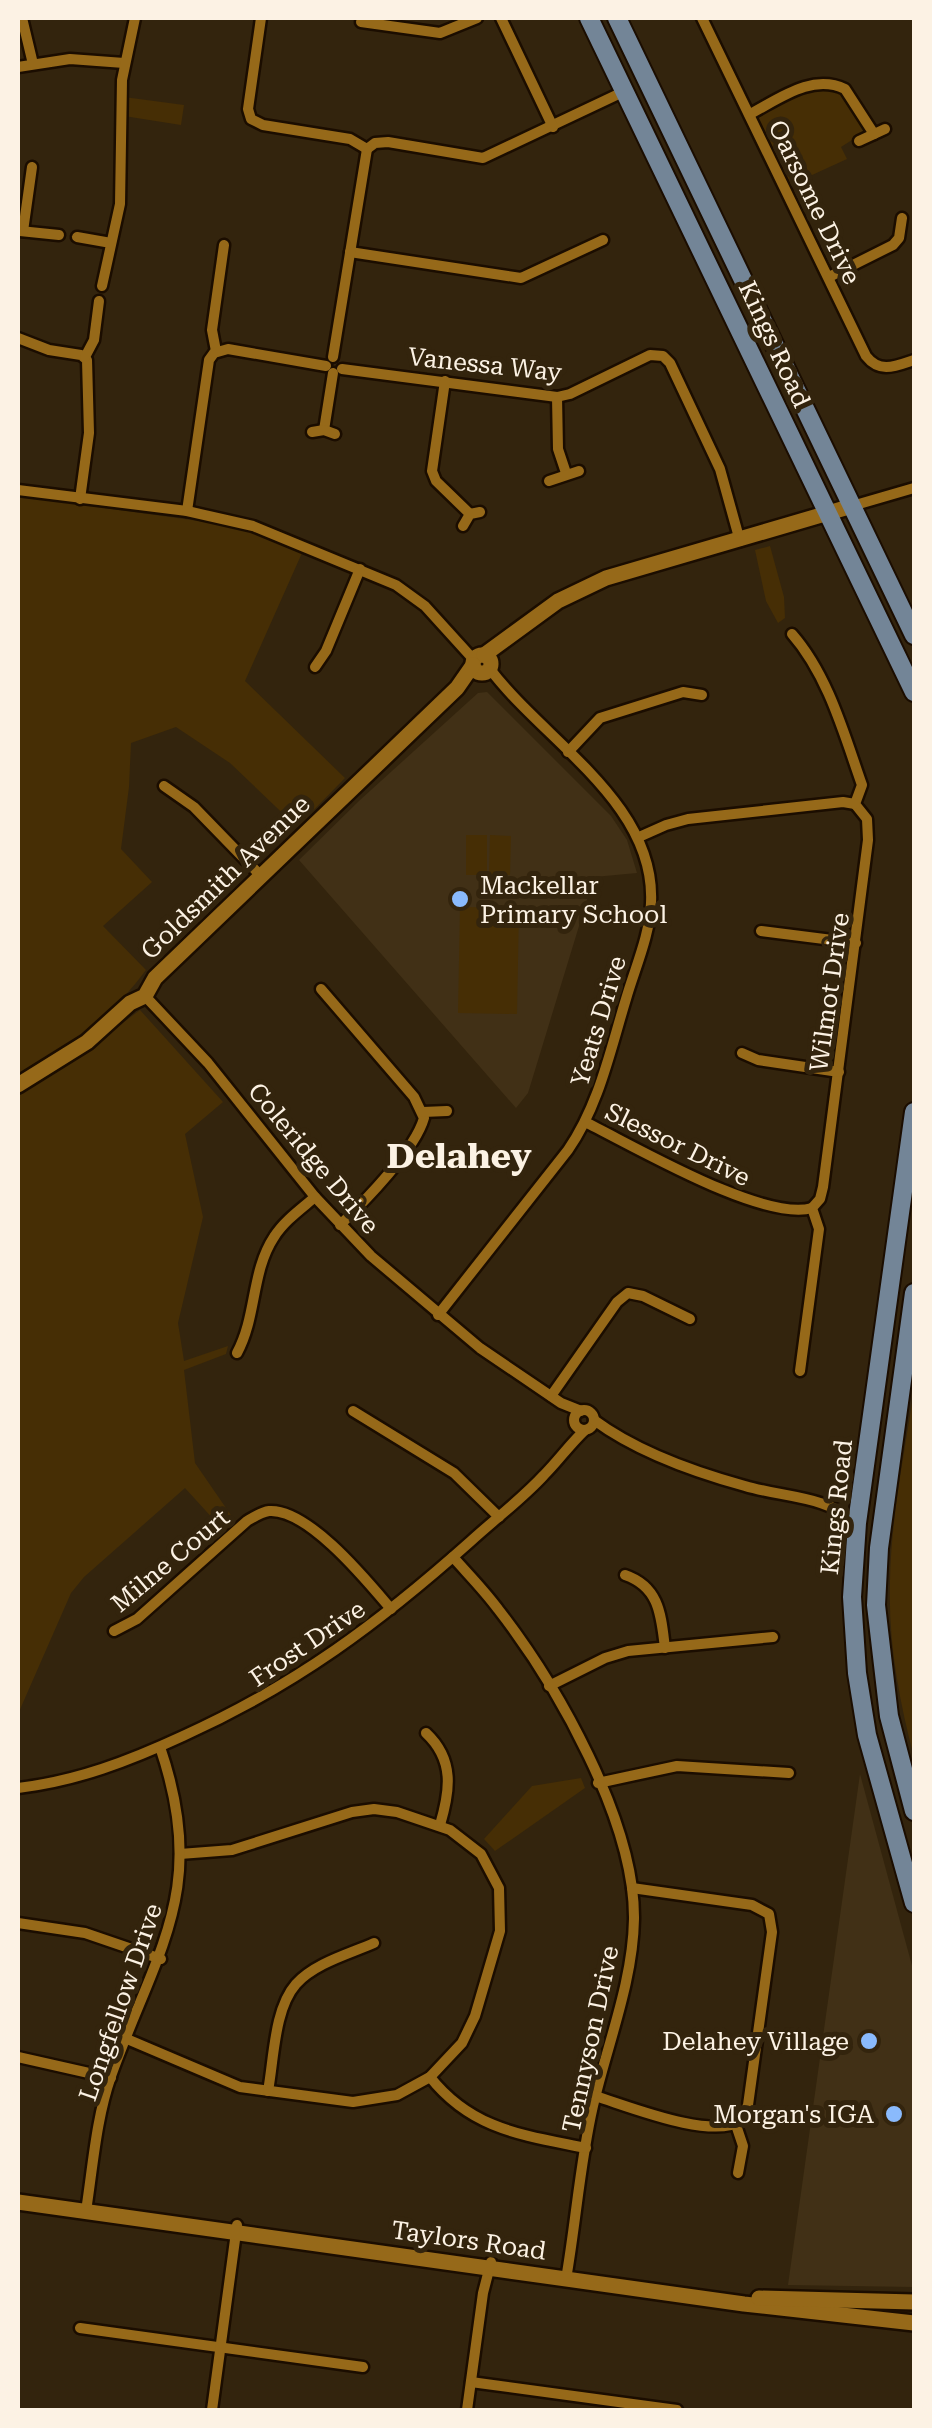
<svg xmlns="http://www.w3.org/2000/svg" width="932" height="2428" viewBox="0 0 932 2428" font-family="'Roboto Serif',serif">
<style>
.built{fill:#413016}
.green{fill:#462e05}
.lines{fill:none;stroke-linecap:round;stroke-linejoin:round}
.street-casing{stroke:#1b0d00;stroke-width:15}
.secondary-casing{stroke:#1b0d00;stroke-width:20}
.primary-casing{stroke:#1b0d00;stroke-width:22}
.street{stroke:#966919;stroke-width:10}
.secondary{stroke:#966919;stroke-width:15}
.primary{stroke:#738597;stroke-width:18}
.poi-dot{fill:#8abafc;stroke:#33240d;stroke-width:4}
.labels{text-anchor:middle;stroke-width:10;stroke-linejoin:round;paint-order:stroke}
.street-label{font-size:25px;fill:#fcf2e4;stroke:#33240d}
.poi-label{font-size:25px;fill:#fcf2e4;stroke:#33240d;text-anchor:end}
.district-label{font-size:35px;font-weight:bold;fill:#fcf2e4;stroke:#33240d}
</style>
<rect width="100%" height="100%" fill="#33240d"/>
<!-- built -->
<g class="built">
<path d="M 487,692 L 611,816 L 627,840 L 637,873 L 594,877 L 528,1093 L 516,1108 L 299,860 L 360,800 L 478,693 Z"/>
<path d="M 860,1774 L 914,1973 L 914,2287 L 788,2285 Z"/>
</g>
<!-- green -->
<g class="green">
<path d="M 812,87 L 842,93 L 864,129 L 863,133 L 841,147 L 847,159 L 788,186 L 758,120 L 763,110 Z"/>
<path d="M 124,97 L 184,105 L 181,125 L 124,116 Z"/>
<path d="M 18,496 L 235,526 L 302,553 L 245,681 L 345,778 L 297,827 L 230,763 L 176,727 L 131,743 L 129,787 L 121,849 L 152,882 L 103,926 L 146,970 C 108,1021 69,1045 18,1081 Z"/>
<path d="M 770,546 L 784,597 L 785,618 L 778,623 L 766,601 L 755,550 Z"/>
<rect x="466" y="835" width="21" height="40"/>
<path d="M 490,835 L 511,836 L 510,875 L 489,875 Z"/>
<path d="M 460,907 L 519,908 L 517,1014 L 458,1013 Z"/>
<path d="M 140,1010 L 223,1102 L 185,1134 L 203,1217 L 178,1323 L 184,1361 L 228,1346 L 226,1354 L 184,1370 L 195,1463 L 237,1524 L 226,1533 L 185,1488 L 84,1577 L 71,1593 L 18,1714 L 18,1095 L 63,1068 Z"/>
<path d="M 914,1389 L 914,1757 C 899,1700 888,1641 890,1581 C 891,1517 905,1452 914,1389 Z"/>
<path d="M 581,1778 L 585,1788 L 495,1851 L 484,1839 L 532,1786 Z"/>
</g>
<g class="lines">
<!-- street casing -->
<g class="street-casing">
<g id="street">
<path d="M 22,18 L 33,64"/>
<path d="M 261,18 L 248,109 L 251,119 L 263,125 L 350,139 L 367,149 L 375,143 L 388,142 L 483,158 L 625,91"/>
<path d="M 501,18 L 553,127"/>
<path d="M 702,18 L 866,356 C 880,374 896,366 914,360"/>
<path d="M 361,22 L 440,33 L 477,18"/>
<path d="M 18,67 L 70,59 L 124,63"/>
<path d="M 750,114 C 779,99 812,73 845,89 L 874,134"/>
<path d="M 859,141 L 885,129"/>
<path d="M 20,231 L 59,235"/>
<path d="M 23,231 L 32,167"/>
<path d="M 77,237 L 111,243"/>
<path d="M 350,252 L 521,278 L 603,240"/>
<path d="M 829,277 L 893,245 L 899,238 L 902,218"/>
<path d="M 102,286 L 120,204 L 122,80 L 135,18"/>
<path d="M 18,338 L 49,350 L 81,355 L 87,360 L 89,433 L 80,499"/>
<path d="M 216,351 L 212,330 L 224,245"/>
<path d="M 85,357 L 94,340 L 99,301"/>
<path d="M 333,357 L 367,149"/>
<path d="M 342,369 L 557,397 L 570,394 L 650,355 L 663,356 L 670,363 L 720,469 L 740,541"/>
<path d="M 445,381 L 432,471 L 436,481 L 470,514"/>
<path d="M 557,397 L 558,449 L 566,473"/>
<path d="M 324,430 L 333,373"/>
<path d="M 312,432 L 324,430 L 335,434"/>
<path d="M 549,481 L 579,471"/>
<path d="M 18,490 L 187,511 L 253,526 L 396,585 L 425,606 L 474,660"/>
<path d="M 852,506 L 914,488"/>
<path d="M 187,511 L 209,360 L 214,353 L 228,349 L 326,366"/>
<path d="M 463,526 L 470,514 L 480,512"/>
<path d="M 792,634 C 828,675 844,734 862,785 L 855,804 L 867,819 L 868,840 L 823,1187 L 820,1199 L 812,1208 L 819,1229 L 800,1371"/>
<path d="M 315,667 L 326,651 L 360,569"/>
<path d="M 568,752 L 600,718 L 683,692 L 702,695"/>
<path d="M 164,786 L 194,807 L 262,877"/>
<path d="M 639,837 L 666,825 L 688,819 L 843,802 L 855,804"/>
<path d="M 761,931 L 856,943"/>
<path d="M 321,989 L 414,1097 L 424,1118 C 415,1150 365,1201 340,1225"/>
<path d="M 145,996 L 208,1063 L 315,1197 L 371,1256 L 480,1348 L 561,1403 L 581,1411"/>
<path d="M 742,1053 L 758,1060 L 839,1072"/>
<path d="M 423,1112 L 447,1111"/>
<path d="M 585,1122 C 634,1146 763,1222 812,1208"/>
<path d="M 438,1315 L 568,1150 C 599,1105 610,1051 626,999 C 635,968 650,935 651,903 C 656,803 544,741 490,669"/>
<path d="M 237,1353 C 257,1316 251,1272 274,1237 C 284,1221 301,1209 315,1197"/>
<path d="M 551,1396 L 617,1302 L 628,1293 L 643,1296 L 690,1319"/>
<circle cx="584" cy="1420" r="10"/>
<path d="M 353,1411 L 454,1473 L 499,1517"/>
<path d="M 594,1420 C 637,1452 694,1472 745,1486 C 781,1497 829,1496 856,1523"/>
<path d="M 453,1557 C 468,1574 484,1590 498,1609 C 557,1685 635,1821 634,1919 C 633,1982 607,2045 593,2106 C 580,2162 576,2222 566,2279"/>
<path d="M 625,1575 C 660,1587 661,1616 665,1648"/>
<path d="M 114,1631 L 137,1619 L 247,1521 C 254,1517 261,1512 269,1511 C 308,1508 368,1582 391,1609"/>
<path d="M 549,1686 L 605,1658 L 628,1651 L 773,1637"/>
<path d="M 426,1733 C 455,1760 450,1791 440,1825"/>
<path d="M 598,1783 L 677,1766 L 789,1773"/>
<path d="M 18,1788 C 77,1781 129,1761 183,1736 C 296,1685 379,1623 471,1541 C 495,1519 522,1499 544,1475 C 558,1461 570,1444 585,1430"/>
<path d="M 18,1923 L 85,1933 L 161,1959"/>
<path d="M 127,2039 L 240,2087 L 353,2102 L 397,2095 L 430,2077 L 462,2043 L 475,2016 L 500,1931 L 499,1888 L 481,1854 L 450,1830 L 397,1812 L 374,1809 L 352,1812 L 232,1850 L 180,1854"/>
<path d="M 18,2057 L 111,2078"/>
<path d="M 430,2077 C 472,2130 523,2135 586,2148"/>
<path d="M 268,2091 C 274,2059 274,2009 296,1984 C 315,1963 349,1954 374,1943"/>
<path d="M 595,2096 C 628,2106 711,2140 741,2121 L 748,2105 L 772,1932 L 769,1914 L 752,1905 L 632,1888"/>
<path d="M 736,2125 L 743,2146 L 738,2173"/>
<path d="M 86,2211 C 93,2166 96,2119 111,2076 C 157,1948 209,1890 160,1747"/>
<path d="M 80,2328 L 363,2367"/>
<path d="M 471,2382 L 677,2410"/>
<path d="M 212,2410 L 237,2225"/>
<path d="M 467,2410 L 483,2293 L 491,2262"/>
</g>
</g>
<!-- secondary casing -->
<g class="secondary-casing">
<g id="secondary">
<circle cx="482" cy="664" r="9"/>
<path d="M 484,655 L 558,601 L 606,578 L 852,506"/>
<path d="M 18,1085 L 87,1042 L 130,1003 L 145,996 L 155,978 L 457,688 L 473,665"/>
<path d="M 18,2202 L 744,2304 L 914,2323"/>
<path d="M 759,2298 L 914,2302"/>
</g>
</g>
<!-- primary casing -->
<g class="primary-casing">
<g id="primary">
<path d="M 589,18 L 914,692"/>
<path d="M 617,18 L 914,635"/>
<path d="M 914,1112 L 857,1523 L 852,1597 L 857,1673 L 867,1735 L 914,1903"/>
<path d="M 914,1293 L 879,1548 L 876,1605 L 889,1716 L 914,1811"/>
</g>
</g>
<!-- street -->
<use href="#street" class="street"/>
<!-- secondary -->
<use href="#secondary" class="secondary"/>
<!-- primary -->
<use href="#primary" class="primary"/>
</g>
<!-- markers -->
<g class="poi-dot">
<circle cx="460" cy="899" r="10"/>
<circle cx="869" cy="2041" r="10"/>
<circle cx="894" cy="2114" r="10"/>
</g>
<g class="labels">
<!-- street labels -->
<g class="street-label">
<text transform="translate(815 202) rotate(64)" y="9">Oarsome Drive</text>
<text transform="translate(775 344) rotate(65)" y="9">Kings Road</text>
<text transform="translate(485 364) rotate(6)" y="9">Vanessa Way</text>
<text transform="translate(225 877) rotate(-44)" y="9">Goldsmith Avenue</text>
<text transform="translate(829 992) rotate(-82)" y="9">Wilmot Drive</text>
<text transform="translate(598 1021) rotate(-73)" y="9">Yeats Drive</text>
<text transform="translate(678 1144) rotate(26)" y="9">Slessor Drive</text>
<text transform="translate(314 1158) rotate(50)" y="9">Coleridge Drive</text>
<text transform="translate(836 1507) rotate(-84)" y="9">Kings Road</text>
<text transform="translate(170 1560) rotate(-40)" y="9">Milne Court</text>
<text transform="translate(307 1643) rotate(-34)" y="9">Frost Drive</text>
<text transform="translate(120 2002) rotate(-71)" y="9">Longfellow Drive</text>
<text transform="translate(590 2039) rotate(-78)" y="9">Tennyson Drive</text>
<text transform="translate(469 2240) rotate(8)" y="9">Taylors Road</text>
</g>
<!-- poi labels -->
<g class="poi-label">
<text x="480" y="894" text-anchor="start">Mackellar<tspan x="480" dy="29">Primary School</tspan></text>
<text x="849" y="2050">Delahey Village</text>
<text x="874" y="2123">Morgan's IGA</text>
</g>
<!-- district labels -->
<g class="district-label">
<text x="459" y="1168">Delahey</text>
</g>
</g>
<!-- border -->
<rect width="932" height="2428" fill="none" stroke="#fcf2e4" stroke-width="40"/>
</svg>
